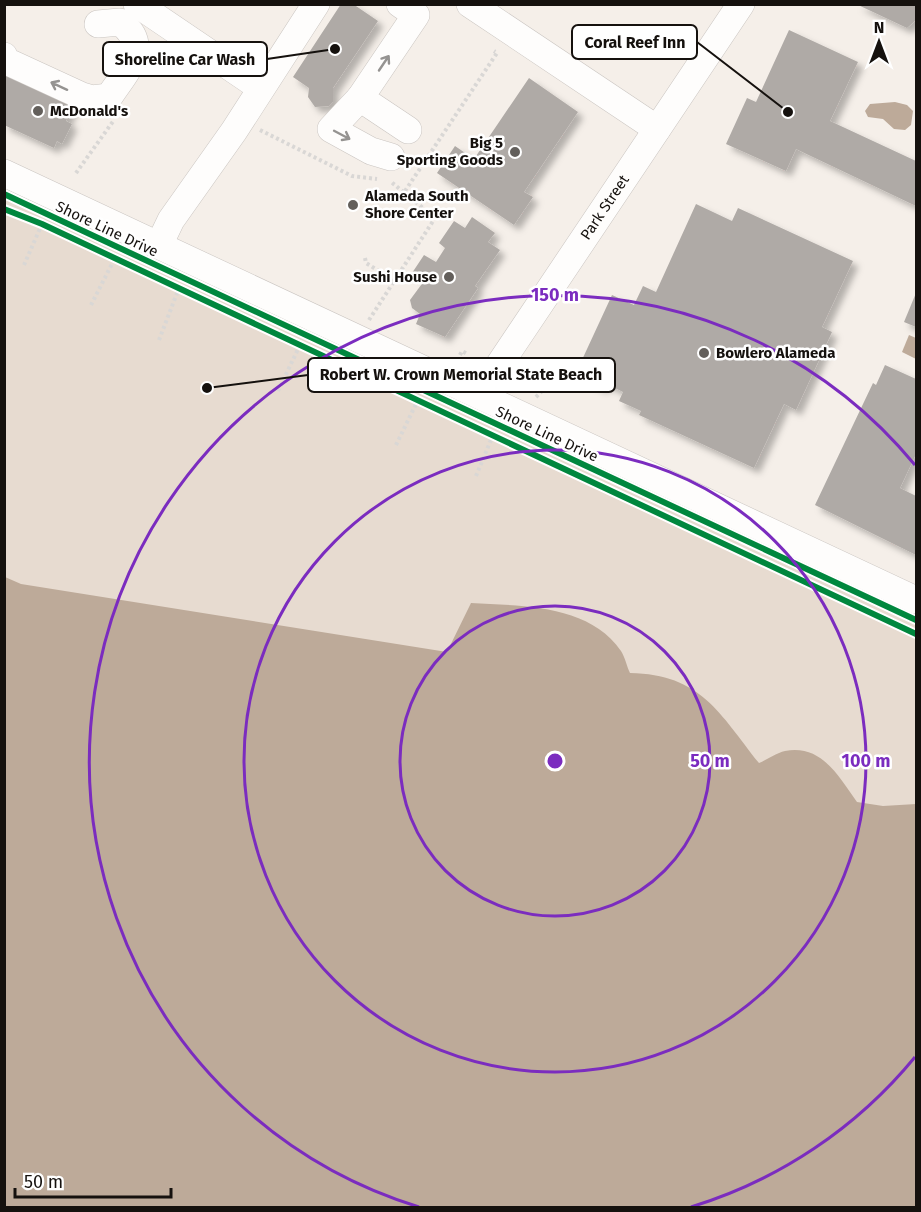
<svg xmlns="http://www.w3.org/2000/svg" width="921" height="1212" viewBox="0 0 921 1212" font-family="'Fira Sans',sans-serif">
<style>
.green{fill:#e7dbd0}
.water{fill:#bdaa99}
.building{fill:#afaaa6;filter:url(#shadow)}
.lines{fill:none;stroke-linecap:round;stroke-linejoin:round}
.minor-casing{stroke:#cac5c1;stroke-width:28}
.path{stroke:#d9d7d5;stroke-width:4;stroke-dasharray:3 3;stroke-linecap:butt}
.minor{stroke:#fefdfc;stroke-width:27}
.cycleway-casing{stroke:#fff;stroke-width:10}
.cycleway{stroke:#00873e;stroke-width:6}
.oneway{stroke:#959391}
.ring{fill:none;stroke:#7b2cbf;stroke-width:3}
.poi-dot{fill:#635f5b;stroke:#fff;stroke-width:2}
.labels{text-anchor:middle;stroke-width:5;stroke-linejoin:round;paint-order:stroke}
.poi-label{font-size:15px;font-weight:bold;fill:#15110e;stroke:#fff;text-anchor:start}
.street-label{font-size:15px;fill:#15110e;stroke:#fff}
.centre{fill:#7b2cbf;stroke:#fff;stroke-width:3}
.ring-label{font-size:18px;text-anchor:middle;font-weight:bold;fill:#7b2cbf;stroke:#fff;stroke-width:5;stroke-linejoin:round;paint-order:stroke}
.leader{fill:none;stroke:#15110e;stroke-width:2}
.callout-dot{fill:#15110e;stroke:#fff;stroke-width:2}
.callout{fill:#fff;stroke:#15110e;stroke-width:2}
.callout-label{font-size:16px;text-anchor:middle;font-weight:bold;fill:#15110e}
</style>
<defs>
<filter id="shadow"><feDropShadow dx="5.5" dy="5.5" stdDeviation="3" flood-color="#0004"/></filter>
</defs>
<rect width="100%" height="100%" fill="#f5efe9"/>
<!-- green -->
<path class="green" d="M 4,198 L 916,625 L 916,1207 L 5,1207 Z"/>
<!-- water -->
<g class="water">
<path d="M 895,102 L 907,105 L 913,111 L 911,125 L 905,130 L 894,129 L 883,119 L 868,117 L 865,111 L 870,104 Z"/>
<path d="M 909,335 L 916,338 L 916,359 L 902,352 Z"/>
<path d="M 5,577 L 21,584 L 447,652 L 471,603 C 522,606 589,604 621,651 C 625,657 627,667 630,673 C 701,674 720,714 759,763 C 767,760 776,753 785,751 C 822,744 839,777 857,802 L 883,806 L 916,804 L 916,1207 L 5,1207 Z"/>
</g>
<!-- building -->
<g class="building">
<path d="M 341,4 L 353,4 L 378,21 L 333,88 L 333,102 L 329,106 L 315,107 L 308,97 L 309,88 L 293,77 Z"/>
<path d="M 856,4 L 916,4 L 916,20 L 907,28 Z"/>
<path d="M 789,30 L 858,62 L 830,121 L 916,161 L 916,206 L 796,149 L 786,171 L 726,144 L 747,98 L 756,102 Z"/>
<path d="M 4,69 L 75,102 L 66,121 L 72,124 L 62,144 L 57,141 L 54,148 L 4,125 Z"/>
<path d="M 529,78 L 578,112 L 524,192 L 533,197 L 514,225 L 437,173 L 455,146 L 474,159 Z"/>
<path d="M 696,204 L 732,221 L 738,208 L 853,261 L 822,327 L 832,332 L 796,410 L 784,404 L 754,468 L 639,415 L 641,411 L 619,401 L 623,392 L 605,383 L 603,388 L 575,375 L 612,295 L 634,305 L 643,286 L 656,292 Z"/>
<path d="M 472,217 L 495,233 L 488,242 L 500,250 L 475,286 L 478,288 L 445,337 L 416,324 L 420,314 L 412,308 L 410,300 L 424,281 L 412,273 L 424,255 L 436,262 L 445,248 L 439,243 L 454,221 L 465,228 Z"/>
<path d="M 916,293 L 916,327 L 904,322 Z"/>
<path d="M 885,365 L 916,379 L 916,454 L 900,488 L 916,496 L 916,555 L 815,505 L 873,383 L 876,385 Z"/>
</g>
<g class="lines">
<!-- minor casing -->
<g class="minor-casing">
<g id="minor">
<path d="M 137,4 L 261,88"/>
<path d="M 400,4 L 416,15 L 360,98 L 408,130"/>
<path d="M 470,4 L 657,129"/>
<path d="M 4,56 L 6,61 L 82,96 L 92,99 L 109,97 C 126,71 152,46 120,22 L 98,24"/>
<path d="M 360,98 L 331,129 L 371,151 L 391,157"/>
<path d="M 4,173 L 916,600"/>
<path d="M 159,245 L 171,220 L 234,131 L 316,4"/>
<path id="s1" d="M 479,395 L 741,4"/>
</g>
</g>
<!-- path -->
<g class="path">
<path d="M 260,130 L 352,176 L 377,179"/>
<path d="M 76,173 L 114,120"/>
<path d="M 405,191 L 497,53 L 494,51"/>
<path d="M 365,258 L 366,263 L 395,281"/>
<path d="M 24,265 L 42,224"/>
<path d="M 91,305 L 115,258"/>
<path d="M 369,320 L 435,218 L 390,181"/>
<path d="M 159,340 L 179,288"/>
<path d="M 460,355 L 462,351 L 467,354"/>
<path d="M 278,391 L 300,345"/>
<path d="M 536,397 L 543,390 L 538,388"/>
<path d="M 396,445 L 418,400"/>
<path d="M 476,476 L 493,435"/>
</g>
<!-- minor -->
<use href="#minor" class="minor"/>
<!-- cycleway casing -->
<g class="cycleway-casing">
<g id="cycleway">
<path d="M 4,194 L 916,620"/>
<path d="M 4,209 L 42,224 L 916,634"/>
</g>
</g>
<!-- cycleway -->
<use href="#cycleway" class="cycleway"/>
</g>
<!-- one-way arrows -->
<defs><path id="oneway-shaft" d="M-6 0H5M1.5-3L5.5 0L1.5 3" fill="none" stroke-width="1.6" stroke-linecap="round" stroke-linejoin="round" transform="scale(1.5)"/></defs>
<g class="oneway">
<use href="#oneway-shaft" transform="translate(384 63) rotate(-56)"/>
<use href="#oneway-shaft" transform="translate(59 86) rotate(-155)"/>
<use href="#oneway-shaft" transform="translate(342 135) rotate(28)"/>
</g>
<!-- distance rings -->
<g class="ring">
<circle cx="555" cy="761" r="155"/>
<circle cx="555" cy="761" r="311"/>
<path d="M915 1057A466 466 0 0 1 691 1207M419 1207A466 466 0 1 1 915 465"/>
</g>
<!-- markers -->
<g class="poi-dot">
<circle cx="38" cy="111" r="6"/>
<circle cx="515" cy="152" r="6"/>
<circle cx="353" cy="205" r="6"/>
<circle cx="449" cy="277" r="6"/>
<circle cx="704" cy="353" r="6"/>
</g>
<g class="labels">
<!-- poi labels -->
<g class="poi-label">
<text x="50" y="116">McDonald's</text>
<text x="503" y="148" text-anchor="end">Big 5<tspan x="503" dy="17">Sporting Goods</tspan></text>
<text x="365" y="201">Alameda South<tspan x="365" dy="17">Shore Center</tspan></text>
<text x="437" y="282" text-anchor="end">Sushi House</text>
<text x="716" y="358">Bowlero Alameda</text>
</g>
<!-- street labels -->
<g class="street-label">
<text dy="5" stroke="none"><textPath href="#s1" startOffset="226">Park Street</textPath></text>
<text transform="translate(107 229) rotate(25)" y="5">Shore Line Drive</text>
<text transform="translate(547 434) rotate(25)" y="5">Shore Line Drive</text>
</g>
</g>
<circle cx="555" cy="761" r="9" class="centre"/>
<g class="ring-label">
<text x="555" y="301">150 m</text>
<text x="710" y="767">50 m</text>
<text x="866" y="767">100 m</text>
</g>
<!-- callouts -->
<path class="leader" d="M788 112L697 42M335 49L267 59M207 388L308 375"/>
<g class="callout-dot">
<circle cx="788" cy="112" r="6"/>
<circle cx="335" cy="49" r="6"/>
<circle cx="207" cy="388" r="6"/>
</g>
<g class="callout">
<rect x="572" y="25" width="125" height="34" rx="6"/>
<rect x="103" y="42" width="164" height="34" rx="6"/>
<rect x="308" y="358" width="307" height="34" rx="6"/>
</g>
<g class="callout-label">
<text x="635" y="48">Coral Reef Inn</text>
<text x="185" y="65">Shoreline Car Wash</text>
<text x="461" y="380">Robert W. Crown Memorial State Beach</text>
</g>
<!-- border -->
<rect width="921" height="1212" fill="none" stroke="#15110e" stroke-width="12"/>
<!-- north arrow -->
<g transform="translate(879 42)" stroke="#ffffff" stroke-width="4.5" paint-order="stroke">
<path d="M0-4.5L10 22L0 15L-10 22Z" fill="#15110e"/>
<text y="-9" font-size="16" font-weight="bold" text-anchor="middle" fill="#15110e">N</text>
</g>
<!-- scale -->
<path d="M15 1188v9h156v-9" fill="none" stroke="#15110e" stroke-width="3"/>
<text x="24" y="1188" font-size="18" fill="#15110e" stroke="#ffffff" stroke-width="4.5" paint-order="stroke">50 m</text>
</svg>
